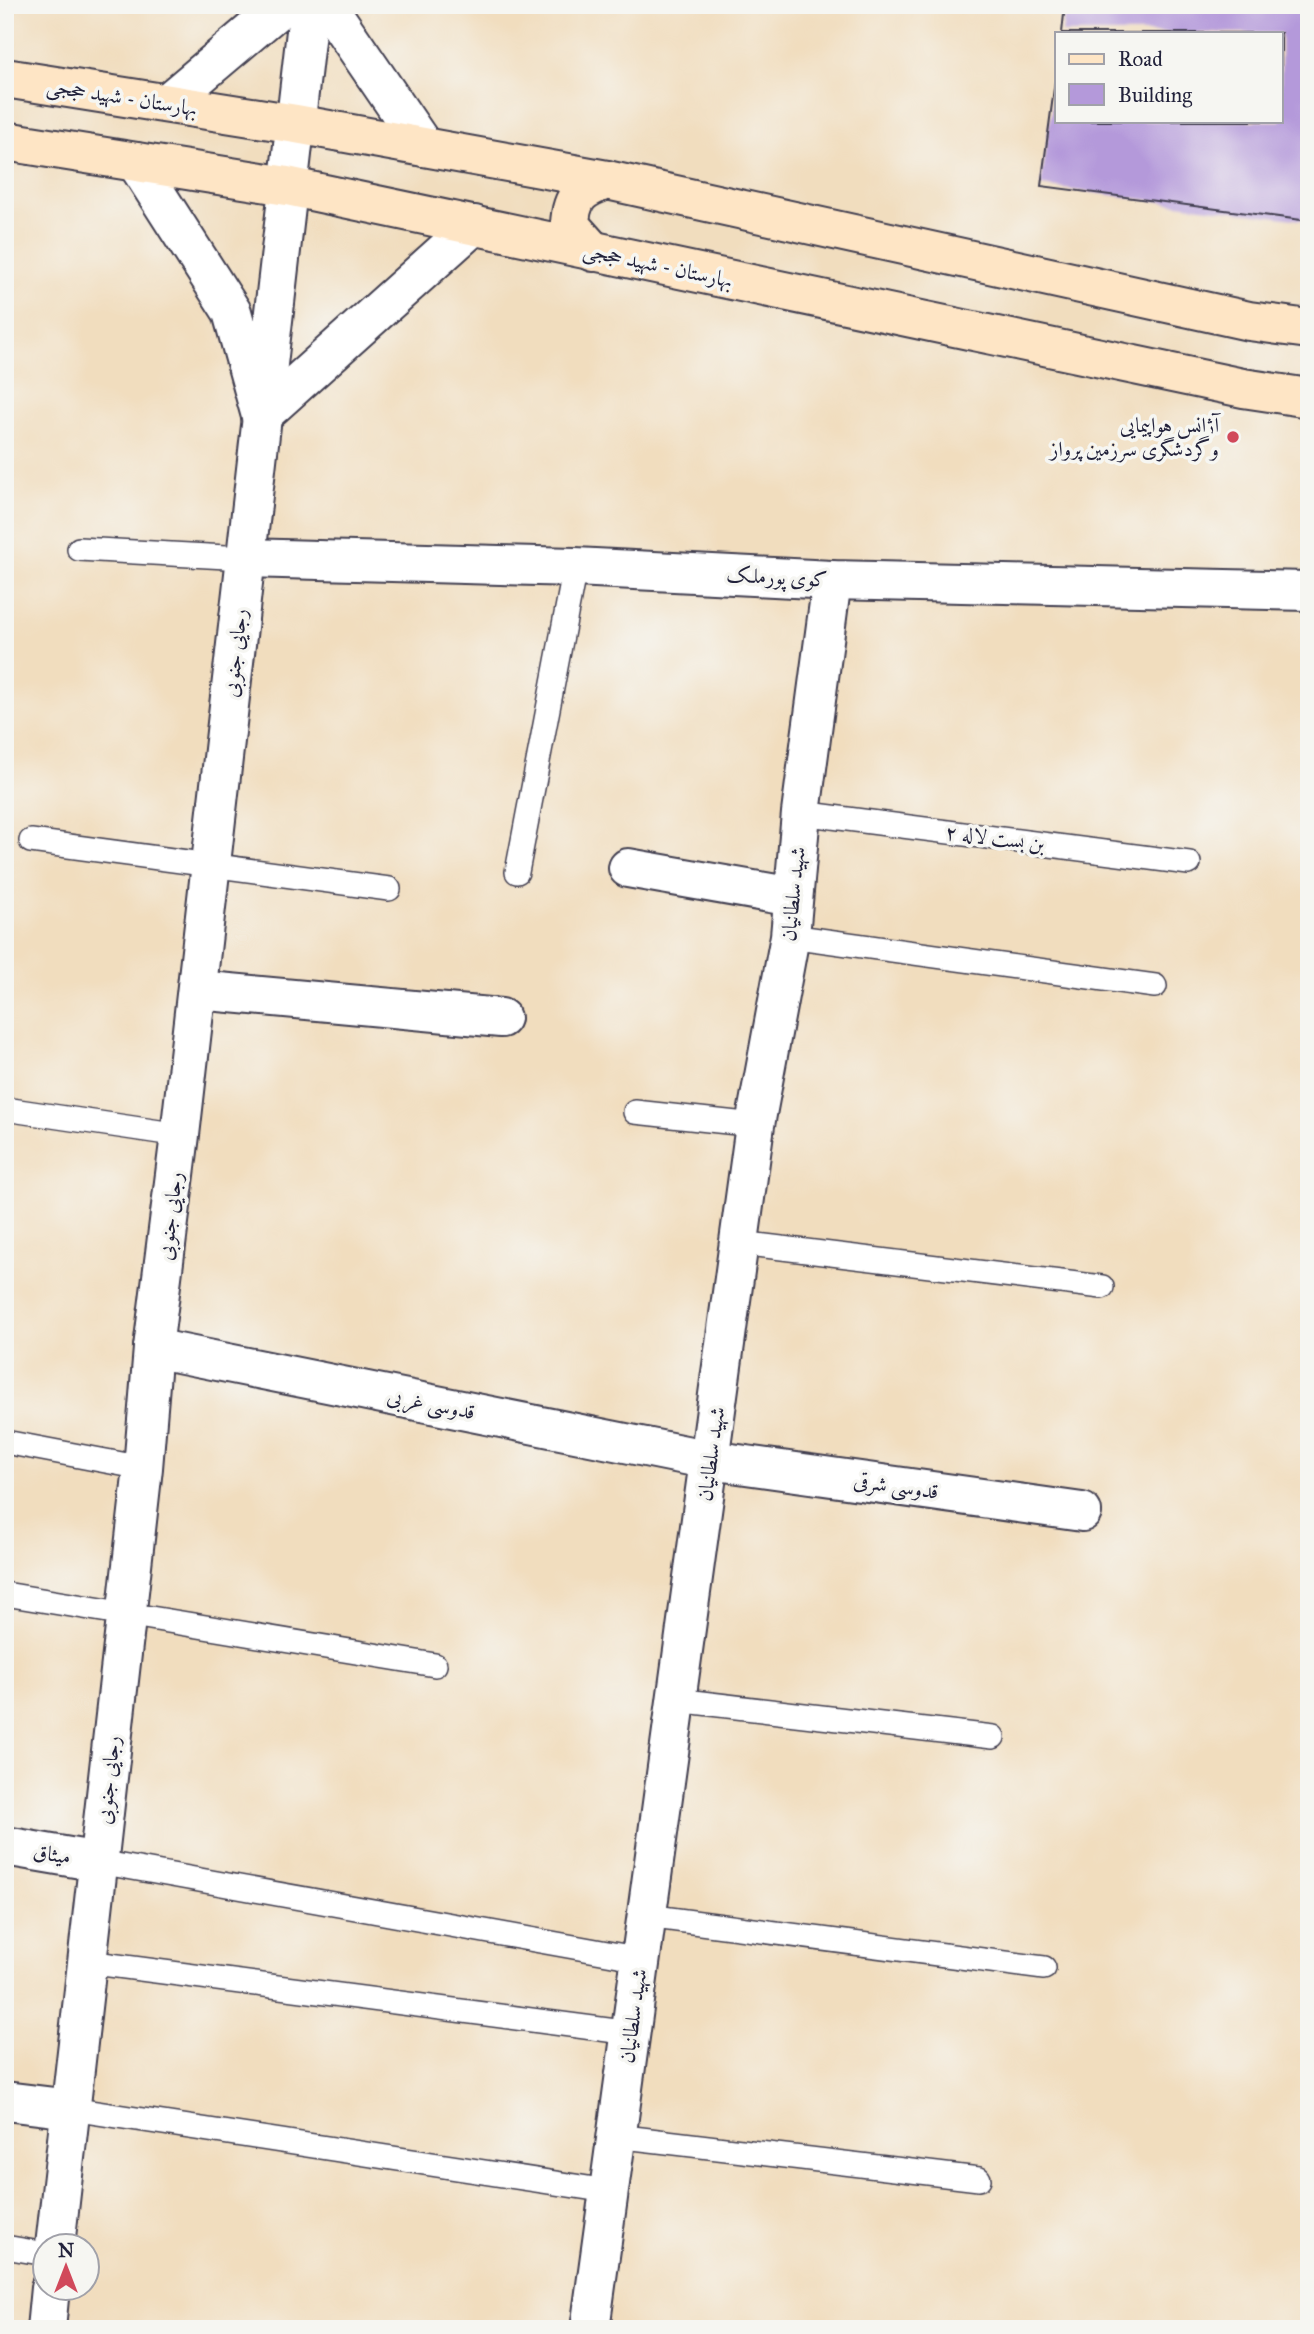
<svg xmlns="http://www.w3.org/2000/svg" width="1314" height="2334" viewBox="0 0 1314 2334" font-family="'IM FELL Great Primer',Amiri,serif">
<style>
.building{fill:#b499da}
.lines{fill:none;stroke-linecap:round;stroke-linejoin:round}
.service-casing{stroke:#413e4f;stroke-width:26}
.minor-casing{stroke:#413e4f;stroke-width:42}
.tertiary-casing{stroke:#413e4f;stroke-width:42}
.secondary-casing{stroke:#413e4f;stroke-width:42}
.service{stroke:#fff;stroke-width:23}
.minor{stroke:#fff;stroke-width:38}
.tertiary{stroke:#fff;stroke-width:38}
.secondary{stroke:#fee5c5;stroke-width:38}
.poi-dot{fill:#d1495b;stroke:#f6f6f2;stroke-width:2.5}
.labels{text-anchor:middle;stroke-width:7;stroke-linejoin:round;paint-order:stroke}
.street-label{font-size:21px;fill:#22223b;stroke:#f6f6f2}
.poi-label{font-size:21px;fill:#22223b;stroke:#f6f6f2;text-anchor:end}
</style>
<rect width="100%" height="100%" fill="#f6f6f2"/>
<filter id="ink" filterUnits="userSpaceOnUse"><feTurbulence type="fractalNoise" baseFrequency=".0143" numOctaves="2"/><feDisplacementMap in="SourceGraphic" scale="14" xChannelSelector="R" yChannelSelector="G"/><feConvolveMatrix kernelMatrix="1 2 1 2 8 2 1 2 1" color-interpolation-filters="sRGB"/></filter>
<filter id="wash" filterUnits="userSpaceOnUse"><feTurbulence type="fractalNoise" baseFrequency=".00686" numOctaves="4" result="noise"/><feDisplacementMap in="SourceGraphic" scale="28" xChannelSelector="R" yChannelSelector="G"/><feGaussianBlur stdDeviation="1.57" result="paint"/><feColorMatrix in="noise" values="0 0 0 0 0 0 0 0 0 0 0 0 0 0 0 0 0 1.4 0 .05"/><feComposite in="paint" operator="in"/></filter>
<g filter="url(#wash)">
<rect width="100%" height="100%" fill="#f1ddbe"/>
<g id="blocks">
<!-- building -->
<path class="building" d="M 1065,5 L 1309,5 L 1309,221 L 1041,186 L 1055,81 L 1057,121 L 1281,121 L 1281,33 L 1062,33 Z"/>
</g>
</g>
<g filter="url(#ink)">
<use href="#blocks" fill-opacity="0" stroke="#413e4f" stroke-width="2"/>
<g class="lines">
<!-- service casing -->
<g class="service-casing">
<g id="service">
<path d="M 79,549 L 245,558"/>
<path d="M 801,813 L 1189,863"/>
<path d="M 31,841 L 389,889"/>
<path d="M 517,872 L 575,567"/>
<path d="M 790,936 L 1155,986"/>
<path d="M 5,1109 L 180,1135"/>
<path d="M 635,1112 L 755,1125"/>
<path d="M 740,1243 L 1102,1287"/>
<path d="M 5,1442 L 143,1468"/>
<path d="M 5,1594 L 435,1665"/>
<path d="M 676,1700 L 993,1737"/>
<path d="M 99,1862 L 641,1959"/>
<path d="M 647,1916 L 1044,1968"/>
<path d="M 87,1962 L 631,2033"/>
<path d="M 71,2109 L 608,2191"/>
<path d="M 616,2136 L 979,2179"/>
<path d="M 5,2247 L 46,2254"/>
</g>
</g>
<!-- minor casing -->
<g class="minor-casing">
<g id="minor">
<path d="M 245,558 L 575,567 L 832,580 L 1309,591"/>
<path d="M 628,868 L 793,897"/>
<path d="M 197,990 L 501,1018"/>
<path d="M 153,1348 L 710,1460 L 1082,1512"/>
<path d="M 5,1846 L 99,1862"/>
<path d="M 5,2101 L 71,2109"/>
<path d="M 590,2329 L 755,1125 L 790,936 L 801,813 L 832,580"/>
</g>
</g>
<!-- tertiary casing -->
<g class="tertiary-casing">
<g id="tertiary">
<path d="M 327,5 L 424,147"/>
<path d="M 167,103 L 283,5"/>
<path d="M 136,162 L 232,312 L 261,416 L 474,225"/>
<path d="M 55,2246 L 143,1468 L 153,1348 L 180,1135 L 309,5"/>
<path d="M 46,2329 L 50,2288"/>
</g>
</g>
<!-- secondary casing -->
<g class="secondary-casing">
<g id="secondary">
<path d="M 5,78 L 296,124 L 607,180 L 1249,321 L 1309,329"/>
<path d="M 5,141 L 287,186 L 1243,388 L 1309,398"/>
<path d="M 594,252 L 570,225 C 571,196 581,189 607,180"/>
</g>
</g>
<!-- service -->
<use href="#service" class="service"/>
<!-- minor -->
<use href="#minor" class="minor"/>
<!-- tertiary -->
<use href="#tertiary" class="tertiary"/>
<!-- secondary -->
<use href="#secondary" class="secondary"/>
</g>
</g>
<!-- markers -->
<circle class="poi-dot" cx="1233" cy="437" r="7"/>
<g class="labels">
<!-- street labels -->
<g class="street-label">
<text transform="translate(122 97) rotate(9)" y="7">بهارستان - شهید حججی</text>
<text transform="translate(658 265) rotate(12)" y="7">بهارستان - شهید حججی</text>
<text transform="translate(777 577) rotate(3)" y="7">کوی پورملک</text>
<text transform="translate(235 653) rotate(-84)" y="7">رجایی جنوبی</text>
<text transform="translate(995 838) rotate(7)" y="7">بن بست لاله ۲</text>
<text transform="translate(793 894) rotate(-84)" y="7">شهید سلطانیان</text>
<text transform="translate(170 1216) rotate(-83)" y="7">رجایی جنوبی</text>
<text transform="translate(431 1404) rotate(11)" y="7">قدوسی غربی</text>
<text transform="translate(711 1454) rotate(-82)" y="7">شهید سلطانیان</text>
<text transform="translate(896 1486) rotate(8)" y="7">قدوسی شرقی</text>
<text transform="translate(108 1780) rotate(-84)" y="7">رجایی جنوبی</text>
<text transform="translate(52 1854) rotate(9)" y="7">میثاق</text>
<text transform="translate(633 2016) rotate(-82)" y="7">شهید سلطانیان</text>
</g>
<!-- poi labels -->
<g class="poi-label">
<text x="1219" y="432">آژانس هواپیمایی<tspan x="1219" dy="24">و‌گردشگری سرزمین پرواز</tspan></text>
</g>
</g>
<!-- margin -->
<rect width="1314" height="2334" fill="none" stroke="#f6f6f2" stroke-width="28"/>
<!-- legend -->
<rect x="1055" y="32" width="228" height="91" fill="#f6f6f2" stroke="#a1a1a9" stroke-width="2"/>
<rect x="1069" y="54" width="35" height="10" fill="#fee5c5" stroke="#a1a1a9" stroke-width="2"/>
<text x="1118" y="66" font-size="21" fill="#22223b">Road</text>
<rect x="1069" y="84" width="35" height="21" fill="#b499da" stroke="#a1a1a9" stroke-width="2"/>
<text x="1118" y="102" font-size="21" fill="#22223b">Building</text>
<!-- north arrow -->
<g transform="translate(66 2267)"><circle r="33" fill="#f6f6f2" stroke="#a1a1a9" stroke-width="2"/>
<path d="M0-5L12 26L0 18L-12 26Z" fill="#d1495b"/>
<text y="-10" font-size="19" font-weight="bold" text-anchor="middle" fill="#22223b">N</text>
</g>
</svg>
